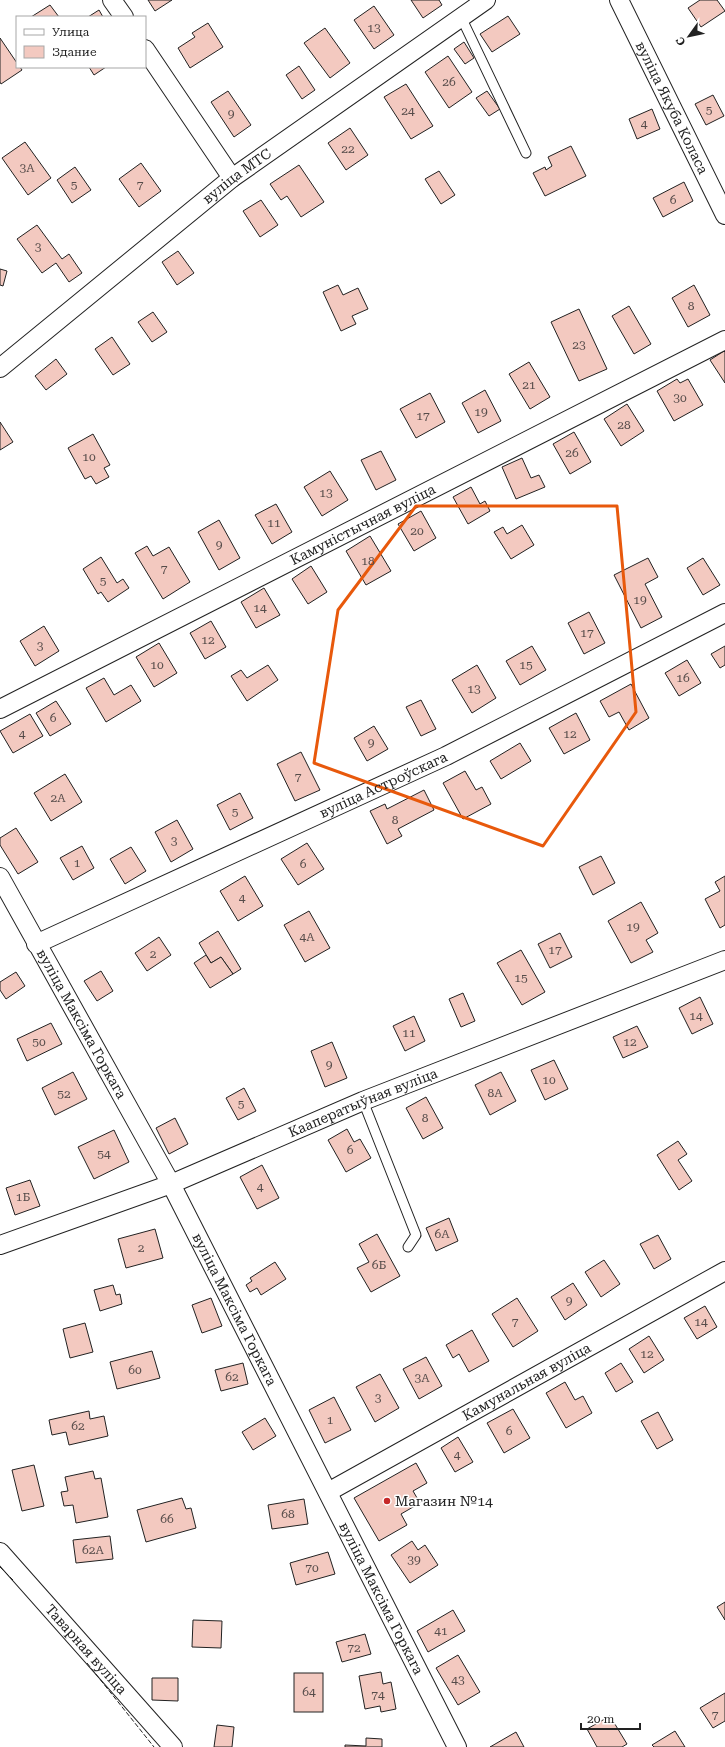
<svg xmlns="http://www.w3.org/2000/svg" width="725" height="1747" viewBox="0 0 725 1747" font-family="'Roboto Serif',serif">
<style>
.building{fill:#f3c9c0;stroke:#222}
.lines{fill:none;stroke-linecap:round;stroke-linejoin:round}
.service-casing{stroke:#222;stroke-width:11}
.minor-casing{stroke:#222;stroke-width:20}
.service{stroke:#fff;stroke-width:9}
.minor{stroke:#fff;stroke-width:18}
.fence{stroke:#222;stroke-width:1;stroke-dasharray:5 2;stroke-linecap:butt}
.marked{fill:none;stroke:#e8590c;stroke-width:3;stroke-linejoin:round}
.poi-dot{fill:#c62828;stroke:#fff;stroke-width:1.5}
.labels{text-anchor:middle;stroke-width:3;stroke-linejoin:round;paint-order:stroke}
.number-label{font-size:12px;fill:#564c4a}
.street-label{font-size:14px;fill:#222;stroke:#fff}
.poi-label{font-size:14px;fill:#222;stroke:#fff;text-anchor:start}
</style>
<rect width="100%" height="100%" fill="#fff"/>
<!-- building -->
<g class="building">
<path d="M 148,0 L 172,0 L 155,11 Z"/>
<path d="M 411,0 L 439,0 L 442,5 L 423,18 Z"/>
<path d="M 700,0 L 717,0 L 725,11 L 701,27 L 688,8 Z"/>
<path d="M 50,5 L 59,17 L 31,17 Z"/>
<path d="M 374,6 L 394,35 L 374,49 L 354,20 Z"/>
<path d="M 99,10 L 103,17 L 88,17 Z"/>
<path d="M 508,16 L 520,34 L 492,52 L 480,34 Z"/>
<path d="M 208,23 L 223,47 L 190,68 L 178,48 L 195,37 L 192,33 Z"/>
<path d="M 325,28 L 350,63 L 330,78 L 304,43 Z"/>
<path d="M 0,38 L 17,63 L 17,67 L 20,67 L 22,70 L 1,84 L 0,82 Z"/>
<path d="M 464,42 L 474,58 L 465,64 L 454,49 Z"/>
<path d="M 448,56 L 472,92 L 449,108 L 425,72 Z"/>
<path d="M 299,66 L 315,90 L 302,99 L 286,75 Z"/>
<path d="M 89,67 L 106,67 L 94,75 Z"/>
<path d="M 406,84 L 433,126 L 411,139 L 384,97 Z"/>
<path d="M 228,91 L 251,125 L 234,137 L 211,102 Z"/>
<path d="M 487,91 L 500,109 L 489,116 L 476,98 Z"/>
<path d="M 713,95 L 724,116 L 706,125 L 695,104 Z"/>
<path d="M 652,109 L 660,129 L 637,139 L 629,119 Z"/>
<path d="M 350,128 L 368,155 L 346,170 L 328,143 Z"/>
<path d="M 25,142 L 51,178 L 28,195 L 2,158 Z"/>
<path d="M 571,146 L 586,176 L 545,196 L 533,173 L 545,167 L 546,170 L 552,166 L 548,157 Z"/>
<path d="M 141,163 L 161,191 L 139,207 L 119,179 Z"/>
<path d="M 299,165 L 324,202 L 301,217 L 287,196 L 281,200 L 270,184 Z"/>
<path d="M 75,167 L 91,190 L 72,203 L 57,180 Z"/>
<path d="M 439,171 L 455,195 L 441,204 L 425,179 Z"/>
<path d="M 684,182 L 693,201 L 663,217 L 653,198 Z"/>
<path d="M 261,200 L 278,225 L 260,237 L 243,211 Z"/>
<path d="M 37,225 L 62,259 L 69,254 L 82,273 L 69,282 L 56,263 L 42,273 L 17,239 Z"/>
<path d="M 178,251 L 194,273 L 177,285 L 162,262 Z"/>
<path d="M 0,269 L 7,271 L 3,286 L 0,285 Z"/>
<path d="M 338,285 L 343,295 L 358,288 L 368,309 L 352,316 L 356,324 L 341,331 L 323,292 Z"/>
<path d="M 694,285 L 710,315 L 688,327 L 672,298 Z"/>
<path d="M 629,306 L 651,344 L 634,354 L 612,316 Z"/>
<path d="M 579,309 L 607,369 L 579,381 L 551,322 Z"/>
<path d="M 153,312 L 167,332 L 152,342 L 138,322 Z"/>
<path d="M 112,337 L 130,364 L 113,375 L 95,349 Z"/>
<path d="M 724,351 L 725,352 L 725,383 L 710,360 Z"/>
<path d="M 56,359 L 67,374 L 46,390 L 35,376 Z"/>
<path d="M 529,362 L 550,397 L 530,409 L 509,374 Z"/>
<path d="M 677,379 L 680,383 L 688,379 L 703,405 L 674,421 L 657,391 Z"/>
<path d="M 485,390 L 501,421 L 478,433 L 462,403 Z"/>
<path d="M 430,393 L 445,422 L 416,438 L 400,409 Z"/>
<path d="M 627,404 L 644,431 L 621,446 L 604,419 Z"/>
<path d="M 0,422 L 13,442 L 0,450 Z"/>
<path d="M 574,432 L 591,462 L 570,474 L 553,444 Z"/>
<path d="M 93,434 L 110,465 L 104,468 L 109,477 L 96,484 L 91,476 L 85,479 L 68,448 Z"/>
<path d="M 381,451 L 396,480 L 376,490 L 361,460 Z"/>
<path d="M 522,458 L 531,478 L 539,475 L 545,487 L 516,499 L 502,467 Z"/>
<path d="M 330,471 L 348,500 L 322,516 L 304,487 Z"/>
<path d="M 471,487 L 480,504 L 485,501 L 490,511 L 468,524 L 453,497 Z"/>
<path d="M 276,504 L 292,532 L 272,544 L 255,515 Z"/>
<path d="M 421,511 L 436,538 L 414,551 L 398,524 Z"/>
<path d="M 219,520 L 240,558 L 219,570 L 198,532 Z"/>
<path d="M 522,525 L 534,545 L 511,559 L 494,532 L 503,527 L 507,534 Z"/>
<path d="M 370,536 L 391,571 L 366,585 L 346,551 Z"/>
<path d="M 147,546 L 153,556 L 169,547 L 190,582 L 163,599 L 135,553 Z"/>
<path d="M 101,557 L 117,583 L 123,579 L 129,588 L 108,602 L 101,592 L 98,594 L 83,569 Z"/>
<path d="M 648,558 L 658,577 L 645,584 L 662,617 L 641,628 L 614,575 Z"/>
<path d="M 703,558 L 720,585 L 703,595 L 687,568 Z"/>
<path d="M 311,566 L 327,592 L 308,604 L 292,579 Z"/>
<path d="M 264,588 L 280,615 L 256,628 L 241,602 Z"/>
<path d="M 589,612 L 605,643 L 584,654 L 568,623 Z"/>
<path d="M 211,621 L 226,647 L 205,659 L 190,633 Z"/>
<path d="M 44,626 L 59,651 L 35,666 L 20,641 Z"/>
<path d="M 159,643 L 177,673 L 154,687 L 136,657 Z"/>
<path d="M 532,646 L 546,670 L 520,685 L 506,661 Z"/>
<path d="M 725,646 L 725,665 L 720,668 L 711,654 Z"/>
<path d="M 687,660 L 701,683 L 679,696 L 665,673 Z"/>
<path d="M 268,665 L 278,680 L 247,701 L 231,676 L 241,670 L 247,678 Z"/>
<path d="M 477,665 L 496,698 L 472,713 L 452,680 Z"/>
<path d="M 104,678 L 114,695 L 131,685 L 141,701 L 106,722 L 86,688 Z"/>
<path d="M 631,684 L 649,718 L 629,730 L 619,712 L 609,717 L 600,701 Z"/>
<path d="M 421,700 L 436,729 L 421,736 L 406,707 Z"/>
<path d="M 56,701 L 71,724 L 50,736 L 36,713 Z"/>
<path d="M 576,713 L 590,740 L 564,754 L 549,728 Z"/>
<path d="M 30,714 L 43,736 L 13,753 L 0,731 Z"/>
<path d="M 374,726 L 388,749 L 367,761 L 354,738 Z"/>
<path d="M 520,743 L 531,761 L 501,779 L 490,761 Z"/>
<path d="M 301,752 L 320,790 L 295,801 L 277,764 Z"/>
<path d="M 465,771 L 476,790 L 482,787 L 491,804 L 463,819 L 443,783 Z"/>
<path d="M 65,774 L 82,802 L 51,821 L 34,793 Z"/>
<path d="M 424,790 L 434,810 L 398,829 L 402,836 L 387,844 L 370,811 L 385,804 L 387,809 Z"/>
<path d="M 240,793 L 253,818 L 230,830 L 217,805 Z"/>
<path d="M 177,820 L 193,849 L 171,862 L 155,832 Z"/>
<path d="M 16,828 L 38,862 L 18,874 L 0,845 L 0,838 Z"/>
<path d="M 307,843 L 324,869 L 298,885 L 281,859 Z"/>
<path d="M 82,846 L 94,868 L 73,880 L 60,858 Z"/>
<path d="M 131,847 L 146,871 L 125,884 L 110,859 Z"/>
<path d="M 601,856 L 615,883 L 593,895 L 579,867 Z"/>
<path d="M 245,876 L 263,906 L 238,921 L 220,891 Z"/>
<path d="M 725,876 L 725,925 L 720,928 L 705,899 L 720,891 L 715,882 Z"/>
<path d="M 641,902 L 658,933 L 646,940 L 653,952 L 631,963 L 608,921 Z"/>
<path d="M 309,911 L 330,948 L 305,962 L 284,925 Z"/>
<path d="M 218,931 L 241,969 L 233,974 L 221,957 L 211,963 L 199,943 Z"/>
<path d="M 560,933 L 572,957 L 550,968 L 538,944 Z"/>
<path d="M 159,937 L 171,955 L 147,971 L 135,953 Z"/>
<path d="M 521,950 L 545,992 L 522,1005 L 497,963 Z"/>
<path d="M 206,955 L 211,963 L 221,957 L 233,974 L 210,988 L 194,963 Z"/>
<path d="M 101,971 L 113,991 L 97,1001 L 84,981 Z"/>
<path d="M 16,972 L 25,986 L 6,999 L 0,990 L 0,982 Z"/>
<path d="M 463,993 L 475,1021 L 461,1027 L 449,999 Z"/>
<path d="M 700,997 L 713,1024 L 692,1034 L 679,1008 Z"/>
<path d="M 414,1016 L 425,1041 L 405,1051 L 393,1026 Z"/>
<path d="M 51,1023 L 62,1044 L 27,1061 L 17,1039 Z"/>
<path d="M 637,1026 L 648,1047 L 623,1058 L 613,1037 Z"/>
<path d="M 332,1042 L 347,1078 L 325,1087 L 311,1051 Z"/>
<path d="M 554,1060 L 568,1089 L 545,1100 L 531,1070 Z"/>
<path d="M 73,1072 L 87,1099 L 55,1115 L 42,1088 Z"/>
<path d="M 501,1072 L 516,1101 L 490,1115 L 475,1085 Z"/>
<path d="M 244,1088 L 256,1111 L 238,1120 L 226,1098 Z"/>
<path d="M 426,1097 L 443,1128 L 423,1139 L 406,1108 Z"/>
<path d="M 175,1118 L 188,1144 L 169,1154 L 156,1128 Z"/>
<path d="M 347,1129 L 354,1142 L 360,1139 L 371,1158 L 346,1172 L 328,1140 Z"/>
<path d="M 114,1130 L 129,1162 L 94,1179 L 78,1147 Z"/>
<path d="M 678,1141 L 687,1154 L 678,1160 L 692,1181 L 679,1190 L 657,1155 Z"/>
<path d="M 262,1165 L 279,1198 L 257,1209 L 240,1177 Z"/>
<path d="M 30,1180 L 40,1206 L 15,1215 L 6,1188 Z"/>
<path d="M 449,1218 L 458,1241 L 436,1251 L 426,1228 Z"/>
<path d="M 155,1229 L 163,1258 L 126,1268 L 118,1239 Z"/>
<path d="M 377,1234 L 400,1276 L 371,1292 L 357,1268 L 369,1262 L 359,1244 Z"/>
<path d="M 658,1235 L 671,1259 L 654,1269 L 640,1244 Z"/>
<path d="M 604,1260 L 620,1284 L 601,1297 L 585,1272 Z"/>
<path d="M 275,1262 L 286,1279 L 261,1295 L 257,1288 L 250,1292 L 246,1285 L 252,1281 L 250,1278 Z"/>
<path d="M 573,1283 L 587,1305 L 565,1320 L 551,1297 Z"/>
<path d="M 113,1285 L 116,1295 L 120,1294 L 122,1304 L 100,1311 L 94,1290 Z"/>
<path d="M 211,1298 L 222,1326 L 202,1333 L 192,1305 Z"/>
<path d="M 517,1298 L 538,1331 L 513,1347 L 492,1314 Z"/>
<path d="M 705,1306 L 717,1327 L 697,1339 L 684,1318 Z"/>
<path d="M 85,1323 L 93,1352 L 70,1358 L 63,1329 Z"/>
<path d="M 472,1330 L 489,1361 L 469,1372 L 459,1354 L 453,1358 L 446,1345 Z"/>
<path d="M 649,1336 L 664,1360 L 644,1373 L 629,1349 Z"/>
<path d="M 152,1351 L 160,1378 L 117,1389 L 110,1362 Z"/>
<path d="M 426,1357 L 442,1386 L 419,1399 L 403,1369 Z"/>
<path d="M 243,1363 L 248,1384 L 221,1391 L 215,1370 Z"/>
<path d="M 621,1363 L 633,1382 L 616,1392 L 605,1373 Z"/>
<path d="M 380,1374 L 399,1408 L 375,1422 L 356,1387 Z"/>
<path d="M 565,1382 L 575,1400 L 583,1396 L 592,1413 L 566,1428 L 546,1393 Z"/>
<path d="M 334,1397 L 351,1430 L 325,1443 L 309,1410 Z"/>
<path d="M 513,1409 L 530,1438 L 504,1453 L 487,1423 Z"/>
<path d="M 89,1411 L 90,1419 L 104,1416 L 108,1436 L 69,1445 L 66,1432 L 52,1435 L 49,1420 Z"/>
<path d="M 658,1412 L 673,1440 L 657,1449 L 641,1421 Z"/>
<path d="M 265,1418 L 276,1436 L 253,1450 L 242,1432 Z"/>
<path d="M 458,1437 L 473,1462 L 455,1472 L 441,1448 Z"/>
<path d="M 416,1463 L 427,1483 L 413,1491 L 420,1503 L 401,1514 L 407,1525 L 379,1541 L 354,1498 Z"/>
<path d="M 34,1465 L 44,1506 L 22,1511 L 12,1470 Z"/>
<path d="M 93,1471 L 95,1479 L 101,1478 L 108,1517 L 76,1523 L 73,1505 L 64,1506 L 61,1492 L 68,1491 L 65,1477 Z"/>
<path d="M 182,1498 L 186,1509 L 191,1508 L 196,1528 L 146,1542 L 137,1510 Z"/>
<path d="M 304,1499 L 308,1524 L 272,1529 L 268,1505 Z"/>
<path d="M 110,1536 L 113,1559 L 76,1563 L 73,1540 Z"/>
<path d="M 412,1541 L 418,1550 L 425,1545 L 438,1565 L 410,1583 L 391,1555 Z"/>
<path d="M 328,1552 L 335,1574 L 296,1585 L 290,1563 Z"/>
<path d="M 725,1602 L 725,1620 L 717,1607 Z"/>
<path d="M 453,1610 L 465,1631 L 428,1652 L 417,1631 Z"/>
<path d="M 193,1620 L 222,1621 L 221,1648 L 192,1647 Z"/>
<path d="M 365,1634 L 371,1654 L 342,1662 L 336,1642 Z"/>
<path d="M 458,1655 L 480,1692 L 458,1705 L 436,1668 Z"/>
<path d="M 381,1672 L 383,1684 L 391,1682 L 396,1709 L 381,1712 L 380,1706 L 365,1709 L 359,1676 Z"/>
<rect x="294" y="1673" width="29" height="39"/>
<path d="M 152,1678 L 178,1678 L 178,1701 L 152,1700 Z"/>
<path d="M 725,1693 L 725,1721 L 713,1728 L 700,1708 Z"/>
<path d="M 610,1716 L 627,1744 L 622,1747 L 597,1747 L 587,1729 Z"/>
<path d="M 217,1725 L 234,1727 L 232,1747 L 214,1747 Z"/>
<path d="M 675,1731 L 685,1747 L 654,1747 L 652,1745 Z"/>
<path d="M 516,1732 L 524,1747 L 490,1747 Z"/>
<path d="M 366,1738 L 382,1739 L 382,1747 L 345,1747 L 345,1745 L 366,1746 Z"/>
</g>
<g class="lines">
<!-- service casing -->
<g class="service-casing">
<g id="service">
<path d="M 461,17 L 526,153"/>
<path d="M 363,1101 L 416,1235 L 408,1247"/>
</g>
</g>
<!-- minor casing -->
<g class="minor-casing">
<g id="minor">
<path d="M 112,0 L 124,17"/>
<path id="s1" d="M 619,0 L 725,215"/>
<path d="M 145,49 L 232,178"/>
<path id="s2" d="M 0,368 L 232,178 L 486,0"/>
<path id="s3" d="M 0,709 L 725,340"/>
<path id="s4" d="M 0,877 L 171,1184 L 457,1747"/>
<path id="s5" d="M 36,944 L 446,756 L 725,613"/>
<path id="s6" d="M 0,1245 L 171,1184 L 363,1101 L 725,960"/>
<path id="s7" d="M 328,1492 L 725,1271"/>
<path id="s8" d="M 0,1552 L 173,1747"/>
</g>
</g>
<!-- service -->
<use href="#service" class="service"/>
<!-- minor -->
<use href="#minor" class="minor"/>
<!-- fence -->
<g class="fence">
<path d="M 0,1567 L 13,1580"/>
<path d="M 87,1663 L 154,1747"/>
</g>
</g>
<!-- marked area -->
<path class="marked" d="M 416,506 L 617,506 L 636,712 L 543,846 L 314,763 L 338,610 Z"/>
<!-- markers -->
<circle class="poi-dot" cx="387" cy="1501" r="4"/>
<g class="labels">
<!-- number labels -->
<g class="number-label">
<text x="374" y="32">13</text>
<text x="449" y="86">26</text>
<text x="709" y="114">5</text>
<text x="408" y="115">24</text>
<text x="231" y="118">9</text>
<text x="644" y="128">4</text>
<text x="348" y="153">22</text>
<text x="27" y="172">3А</text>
<text x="74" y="189">5</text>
<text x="140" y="189">7</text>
<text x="673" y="204">6</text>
<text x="38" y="251">3</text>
<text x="691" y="310">8</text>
<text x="579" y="349">23</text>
<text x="529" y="389">21</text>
<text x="680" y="402">30</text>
<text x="481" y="416">19</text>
<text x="423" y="420">17</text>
<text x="624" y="429">28</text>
<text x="572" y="457">26</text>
<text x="89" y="461">10</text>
<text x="326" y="497">13</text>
<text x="274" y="527">11</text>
<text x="417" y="535">20</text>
<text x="219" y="549">9</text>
<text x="368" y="565">18</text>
<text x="164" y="573">7</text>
<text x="103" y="585">5</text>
<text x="640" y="604">19</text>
<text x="260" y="612">14</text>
<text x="587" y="637">17</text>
<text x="208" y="644">12</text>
<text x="40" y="650">3</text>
<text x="157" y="669">10</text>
<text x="526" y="669">15</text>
<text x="683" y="682">16</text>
<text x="474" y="693">13</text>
<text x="53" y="722">6</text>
<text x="22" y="738">4</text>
<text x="570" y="738">12</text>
<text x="371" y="747">9</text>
<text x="298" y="781">7</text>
<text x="58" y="802">2А</text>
<text x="235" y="816">5</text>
<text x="395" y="824">8</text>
<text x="174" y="845">3</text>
<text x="77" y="867">1</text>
<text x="303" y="868">6</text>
<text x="242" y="902">4</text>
<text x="633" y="931">19</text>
<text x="307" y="941">4А</text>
<text x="555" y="954">17</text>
<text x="153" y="958">2</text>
<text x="521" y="982">15</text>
<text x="696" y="1020">14</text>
<text x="409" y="1037">11</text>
<text x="39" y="1046">50</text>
<text x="630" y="1046">12</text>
<text x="329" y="1069">9</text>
<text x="549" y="1084">10</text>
<text x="495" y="1097">8А</text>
<text x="64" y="1098">52</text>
<text x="241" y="1108">5</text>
<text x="425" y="1122">8</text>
<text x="350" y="1154">6</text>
<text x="104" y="1158">54</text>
<text x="260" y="1191">4</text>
<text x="23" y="1201">1Б</text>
<text x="442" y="1238">6А</text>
<text x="141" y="1252">2</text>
<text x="379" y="1269">6Б</text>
<text x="569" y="1305">9</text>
<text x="515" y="1326">7</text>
<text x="701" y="1326">14</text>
<text x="647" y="1358">12</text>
<text x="135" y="1374">60</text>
<text x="232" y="1381">62</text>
<text x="422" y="1382">3А</text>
<text x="378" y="1402">3</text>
<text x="330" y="1424">1</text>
<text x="78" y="1430">62</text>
<text x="509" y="1435">6</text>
<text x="457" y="1459">4</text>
<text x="288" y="1518">68</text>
<text x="167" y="1523">66</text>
<text x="93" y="1554">62А</text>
<text x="414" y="1564">39</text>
<text x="312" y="1572">70</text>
<text x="441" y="1635">41</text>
<text x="354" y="1652">72</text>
<text x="458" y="1684">43</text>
<text x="309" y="1696">64</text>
<text x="378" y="1699">74</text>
<text x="715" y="1719">7</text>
</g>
<!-- street labels -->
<g class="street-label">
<text dy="5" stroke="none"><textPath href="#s1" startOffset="120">вуліца Якуба Коласа</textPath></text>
<text dy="5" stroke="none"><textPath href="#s2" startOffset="305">вуліца МТС</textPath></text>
<text dy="5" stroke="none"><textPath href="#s3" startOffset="407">Камуністычная вуліца</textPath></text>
<text dy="5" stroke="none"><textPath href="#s5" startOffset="382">вуліца Астроўскага</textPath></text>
<text dy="5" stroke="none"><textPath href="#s4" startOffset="168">вуліца Максіма Горкага</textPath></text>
<text dy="5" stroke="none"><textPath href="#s6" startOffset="390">Кааператыўная вуліца</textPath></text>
<text dy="5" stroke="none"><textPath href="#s4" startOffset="492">вуліца Максіма Горкага</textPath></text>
<text dy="5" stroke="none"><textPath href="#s7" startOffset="227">Камунальная вуліца</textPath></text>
<text dy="5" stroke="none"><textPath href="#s4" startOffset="816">вуліца Максіма Горкага</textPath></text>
<text dy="5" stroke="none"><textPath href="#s8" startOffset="130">Таварная вуліца</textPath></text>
</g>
<!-- poi labels -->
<g class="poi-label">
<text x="395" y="1506">Магазин №14</text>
</g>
</g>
<!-- legend -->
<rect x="16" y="16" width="130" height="52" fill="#ffffff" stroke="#a7a7a7"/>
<rect x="24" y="29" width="20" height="6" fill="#ffffff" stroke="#a7a7a7"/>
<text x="52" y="36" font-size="12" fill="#222222">Улица</text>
<rect x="24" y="46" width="20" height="12" fill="#f3c9c0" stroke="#a7a7a7"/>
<text x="52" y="56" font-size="12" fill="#222222">Здание</text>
<!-- north arrow -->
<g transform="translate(689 36) rotate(237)" stroke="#ffffff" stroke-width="3" paint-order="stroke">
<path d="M0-3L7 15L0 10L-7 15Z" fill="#222222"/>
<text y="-6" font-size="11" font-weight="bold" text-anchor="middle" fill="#222222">С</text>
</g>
<!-- scale -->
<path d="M581 1723v6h59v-6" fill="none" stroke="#222222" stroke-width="2"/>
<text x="587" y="1723" font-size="12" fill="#222222" stroke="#ffffff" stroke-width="3" paint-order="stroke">20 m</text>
</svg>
